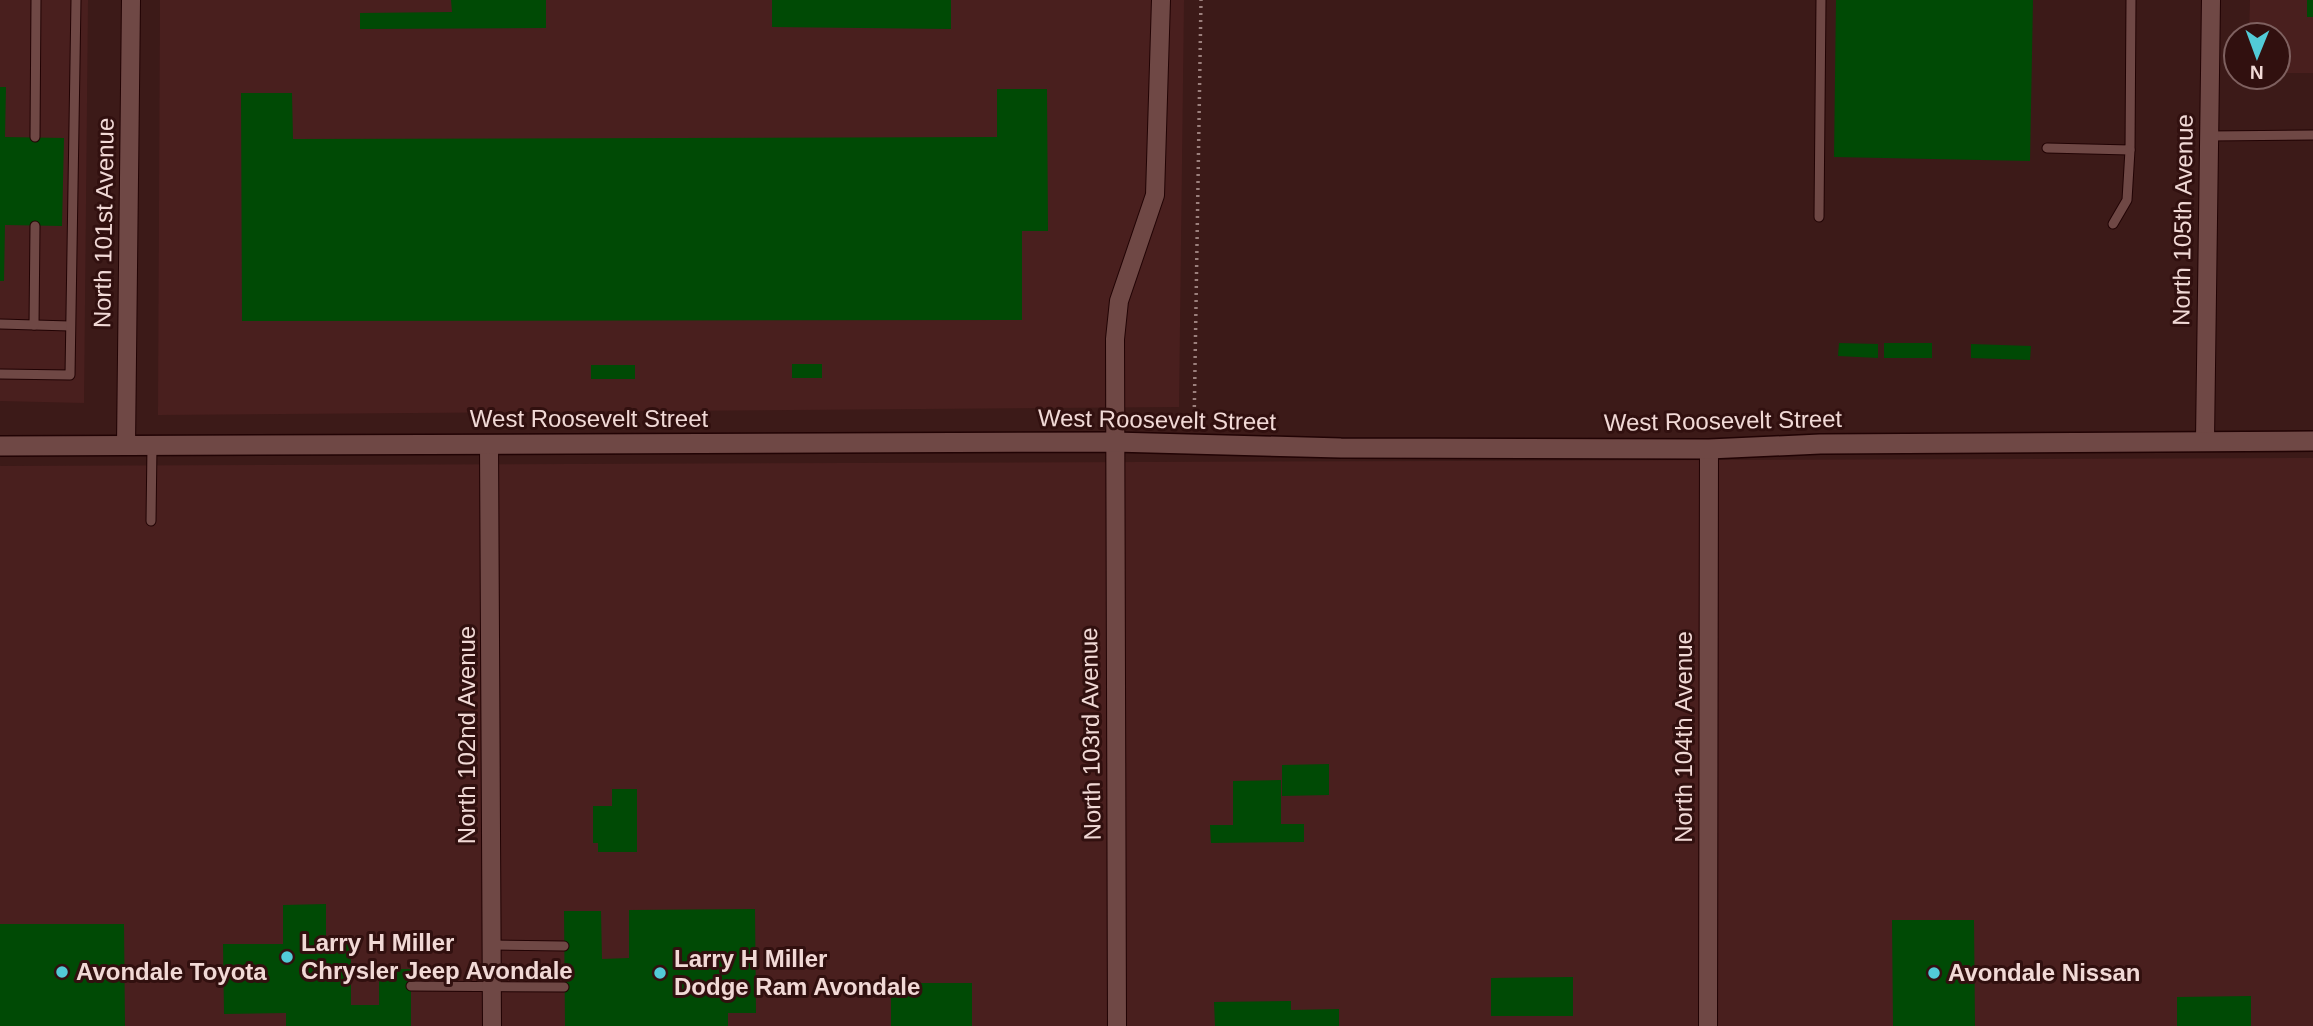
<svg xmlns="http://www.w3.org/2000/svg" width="2313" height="1026" viewBox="0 0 2313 1026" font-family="Helvetica,sans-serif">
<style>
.built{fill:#491f1e}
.building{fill:#004a05}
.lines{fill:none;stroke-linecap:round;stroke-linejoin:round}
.service-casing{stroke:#210304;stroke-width:11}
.minor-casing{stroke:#210304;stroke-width:20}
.tertiary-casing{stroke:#210304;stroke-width:22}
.path{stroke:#9c807d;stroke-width:3.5;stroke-dasharray:2 5;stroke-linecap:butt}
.service{stroke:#6f4845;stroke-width:9}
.minor{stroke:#6f4845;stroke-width:18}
.tertiary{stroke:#6f4845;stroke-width:19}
.poi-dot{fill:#52cbd7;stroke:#31100f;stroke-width:2.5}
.labels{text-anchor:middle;stroke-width:6;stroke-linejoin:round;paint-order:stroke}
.street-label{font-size:24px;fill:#f1d9d6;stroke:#31100f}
.poi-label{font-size:24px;font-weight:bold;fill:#f1d9d6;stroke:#31100f;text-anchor:start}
</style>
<rect width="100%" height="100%" fill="#3c1a18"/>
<!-- built -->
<g class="built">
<path d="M 0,0 L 88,0 L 84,403 L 0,401 Z"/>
<path d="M 160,0 L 1184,0 L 1179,407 L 158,415 Z"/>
<path d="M 2250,0 L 2313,0 L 2313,73 L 2278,73 L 2278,35 L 2249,35 Z"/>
<path d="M 2313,458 L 2313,1026 L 0,1026 L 0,466 Z"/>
</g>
<!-- building -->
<g class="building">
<path d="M 451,0 L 546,0 L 546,28 L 360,29 L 360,13 L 452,12 Z"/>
<path d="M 772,0 L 951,0 L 951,29 L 772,27 Z"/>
<path d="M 1836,0 L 2033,0 L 2030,161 L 1834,157 Z"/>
<rect x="2307" y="0" width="6" height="17"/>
<path d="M 0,87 L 6,87 L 5,137 L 64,138 L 62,226 L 5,225 L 4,281 L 0,281 Z"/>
<path d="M 997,89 L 1047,89 L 1048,231 L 1022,231 L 1022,320 L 242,321 L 241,93 L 292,93 L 293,139 L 997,137 Z"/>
<path d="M 1839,343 L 1878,344 L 1878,358 L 1838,356 Z"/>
<rect x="1884" y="343" width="48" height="15"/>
<path d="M 1971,344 L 2031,346 L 2030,360 L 1971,358 Z"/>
<rect x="792" y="364" width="30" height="14"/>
<rect x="591" y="365" width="44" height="14"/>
<path d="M 1329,764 L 1329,795 L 1282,796 L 1282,765 Z"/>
<path d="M 1281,780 L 1281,824 L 1304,824 L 1304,842 L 1211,843 L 1210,825 L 1233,825 L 1233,781 Z"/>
<path d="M 612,789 L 637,789 L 637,852 L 598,852 L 598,843 L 593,843 L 593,806 L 612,806 Z"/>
<path d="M 326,904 L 326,945 L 351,944 L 351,1005 L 379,1005 L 379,969 L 411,969 L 411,1026 L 286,1026 L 286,1013 L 224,1014 L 223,944 L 283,944 L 283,905 Z"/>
<path d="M 755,909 L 756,1013 L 728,1013 L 728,1026 L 565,1026 L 564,911 L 601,911 L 602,959 L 629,958 L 629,910 Z"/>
<path d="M 1892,920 L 1974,920 L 1975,1026 L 1893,1026 Z"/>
<path d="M 0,924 L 124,924 L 125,1026 L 0,1026 Z"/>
<path d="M 1573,977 L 1573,1016 L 1491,1016 L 1491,978 Z"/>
<rect x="891" y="983" width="81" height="43"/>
<path d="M 2251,996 L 2251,1026 L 2177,1026 L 2177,997 Z"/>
<path d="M 1291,1001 L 1291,1010 L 1339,1009 L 1339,1026 L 1215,1026 L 1214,1002 Z"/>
</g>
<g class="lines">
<!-- service casing -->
<g class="service-casing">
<g id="service">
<path d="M 2209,136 L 2313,135"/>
<path d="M 35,137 L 36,0"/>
<path d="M 2047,148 L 2130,150 L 2131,0"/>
<path d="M 1819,217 L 1821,0"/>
<path d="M 2113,224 L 2127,200 L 2130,150"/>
<path d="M 0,324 L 70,326"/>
<path d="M 34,325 L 35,226"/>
<path d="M 0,374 L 70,375 L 76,0"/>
<path d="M 151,521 L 152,446"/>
<path d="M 492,945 L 564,946"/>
<path d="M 411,986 L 564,987"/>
</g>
</g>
<!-- minor casing -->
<g class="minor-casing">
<g id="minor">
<path d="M 2205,440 L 2211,0"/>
<path d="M 489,444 L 492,1026"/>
<path d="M 126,446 L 131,0"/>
<path d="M 1117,1026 L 1115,339 L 1119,301 L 1155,195 L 1161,0"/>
<path d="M 1708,1026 L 1709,449"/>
</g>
</g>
<!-- tertiary casing -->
<g class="tertiary-casing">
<path id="tertiary" d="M 0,446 L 1114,442 L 1341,448 L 1709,449 L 1820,444 L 2313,441"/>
</g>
<!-- path -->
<path class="path" d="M 1194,428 L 1201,0"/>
<!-- service -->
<use href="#service" class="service"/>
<!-- minor -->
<use href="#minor" class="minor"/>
<!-- tertiary -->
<use href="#tertiary" class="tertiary"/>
</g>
<!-- markers -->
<g class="poi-dot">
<circle cx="287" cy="957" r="7"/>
<circle cx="62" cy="972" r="7"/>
<circle cx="660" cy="973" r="7"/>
<circle cx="1934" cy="973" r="7"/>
</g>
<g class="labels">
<!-- street labels -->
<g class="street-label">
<text transform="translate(2183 220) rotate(-89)" y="8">North 105th Avenue</text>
<text transform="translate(104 223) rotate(-89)" y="8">North 101st Avenue</text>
<text x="589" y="427">West Roosevelt Street</text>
<text transform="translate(1157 420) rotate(1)" y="8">West Roosevelt Street</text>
<text transform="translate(1723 421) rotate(-1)" y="8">West Roosevelt Street</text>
<text transform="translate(1091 734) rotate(-91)" y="8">North 103rd Avenue</text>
<text transform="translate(467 735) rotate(-90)" y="8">North 102nd Avenue</text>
<text transform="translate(1684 737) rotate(-90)" y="8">North 104th Avenue</text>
</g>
<!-- poi labels -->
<g class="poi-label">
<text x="301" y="951">Larry H Miller<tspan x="301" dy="28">Chrysler Jeep Avondale</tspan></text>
<text x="674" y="967">Larry H Miller<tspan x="674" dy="28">Dodge Ram Avondale</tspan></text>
<text x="76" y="980">Avondale Toyota</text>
<text x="1948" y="981">Avondale Nissan</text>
</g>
</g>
<!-- north arrow -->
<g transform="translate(2257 56) rotate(181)"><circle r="33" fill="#31100f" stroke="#7e605f" stroke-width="2"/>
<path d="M0-5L12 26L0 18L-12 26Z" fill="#52cbd7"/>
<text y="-10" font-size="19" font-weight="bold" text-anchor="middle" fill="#f1d9d6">N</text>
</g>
</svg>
